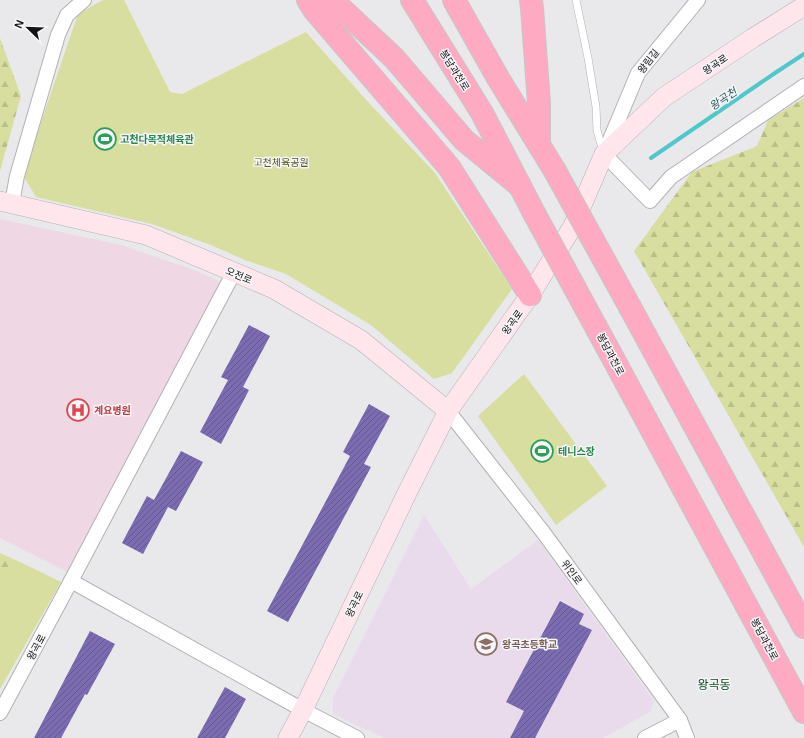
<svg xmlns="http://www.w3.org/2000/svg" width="804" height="738" viewBox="0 0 804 738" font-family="Arial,'Noto Sans KR',sans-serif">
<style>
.education{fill:#e9daec}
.medical{fill:#efd8e4}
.forest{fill:url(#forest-firs)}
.green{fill:#d7de9f}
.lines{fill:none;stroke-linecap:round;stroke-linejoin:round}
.stream{stroke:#50c8cb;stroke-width:4}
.building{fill:url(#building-hatch)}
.lane-casing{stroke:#b2b2b4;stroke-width:8}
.street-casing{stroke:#b2b2b4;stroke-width:16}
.secondary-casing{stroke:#b2b2b4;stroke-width:20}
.highway-casing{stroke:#c6c6c7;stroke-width:24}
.lane{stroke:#fff;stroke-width:7}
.street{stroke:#fff;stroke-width:14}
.secondary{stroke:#ffe6ed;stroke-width:19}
.highway{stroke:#feaac3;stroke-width:22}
.highway-bridge-casing{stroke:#c6c6c7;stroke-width:24;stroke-linecap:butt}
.highway-bridge{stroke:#feaac3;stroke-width:22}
.labels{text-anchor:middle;stroke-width:3;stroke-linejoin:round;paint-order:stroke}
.street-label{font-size:10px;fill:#131314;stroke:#f6f6f9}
.leisure-label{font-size:10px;font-weight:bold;fill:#27864d;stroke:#f6f6f9;text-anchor:start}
.park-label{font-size:10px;fill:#53571b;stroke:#f6f6f9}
.health-label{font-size:10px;font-weight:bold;fill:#be3a42;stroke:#f6f6f9;text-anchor:start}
.education-label{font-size:10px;font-weight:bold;fill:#785e54;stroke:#f6f6f9;text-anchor:start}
.water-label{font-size:11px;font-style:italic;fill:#2a5c5d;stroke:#f6f6f9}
.quarter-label{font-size:12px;fill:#0b4c1c;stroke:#f6f6f9}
</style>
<defs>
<pattern id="forest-firs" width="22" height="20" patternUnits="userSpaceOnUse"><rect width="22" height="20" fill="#d7de9f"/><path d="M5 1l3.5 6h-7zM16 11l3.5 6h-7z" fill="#b8be88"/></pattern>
<pattern id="building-hatch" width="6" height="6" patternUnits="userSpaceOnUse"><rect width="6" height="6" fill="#7b6cb1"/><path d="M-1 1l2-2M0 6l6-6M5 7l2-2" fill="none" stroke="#64588f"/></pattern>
</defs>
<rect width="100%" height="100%" fill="#e9e9eb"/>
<!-- education -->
<path class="education" d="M 424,515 L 471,589 L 538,540 L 654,701 L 650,712 L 603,738 L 384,738 L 333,714 L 333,698 Z"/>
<!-- medical -->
<path class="medical" d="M 0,219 L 121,245 L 197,271 L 223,283 L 71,574 L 0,538 Z"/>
<!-- forest -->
<g class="forest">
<path d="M 0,38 L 21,96 L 0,171 Z"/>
<path d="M 804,98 L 804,547 L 634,251 L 692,172 L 757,146 L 768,120 Z"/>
<path d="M 0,553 L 20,562 L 16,572 L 0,572 Z"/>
</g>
<!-- green -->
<g class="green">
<path d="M 103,0 L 124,0 L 170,92 L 182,94 L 306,32 L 368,102 L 435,173 L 512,289 L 452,373 L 434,379 L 371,325 L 286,274 L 245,260 L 211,245 L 152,224 L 36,197 L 23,175 L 78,14 Z"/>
<path d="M 524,374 L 607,486 L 556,525 L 478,416 Z"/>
<path d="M 20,562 L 61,582 L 0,689 L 0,572 L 16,572 Z"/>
</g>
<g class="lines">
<!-- stream -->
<path class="stream" d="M 651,158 L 775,73 L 804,54"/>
</g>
<!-- building -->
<g class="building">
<path d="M 249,325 L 270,336 L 243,387 L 249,390 L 221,444 L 200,432 L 228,380 L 221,377 Z"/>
<path d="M 369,404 L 390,416 L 364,464 L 371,467 L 288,622 L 267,611 L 350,456 L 343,452 Z"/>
<path d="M 181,451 L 203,462 L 176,511 L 168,507 L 143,554 L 122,543 L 147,496 L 154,500 Z"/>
<path d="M 560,601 L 584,614 L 579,624 L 592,630 L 535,738 L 510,738 L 524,711 L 506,702 Z"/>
<path d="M 90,631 L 115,644 L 87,695 L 85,694 L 61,738 L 34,738 Z"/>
<path d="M 225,687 L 246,699 L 225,738 L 197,738 Z"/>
</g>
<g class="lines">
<!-- lane casing -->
<g class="lane-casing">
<path id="lane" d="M 576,0 L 588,58 L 596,107 L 597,130 L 603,152"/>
</g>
<!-- street casing -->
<g class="street-casing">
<g id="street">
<path d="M 698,0 L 638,73 L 604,154 L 650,201 L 671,177 L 804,86"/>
<path d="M 12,203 L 17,176 L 58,35 L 67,15 L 84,0"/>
<path d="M 448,411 L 543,532 L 680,720 L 687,738"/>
<path d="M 71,581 L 234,272"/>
<path d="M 0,713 L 71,581 L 303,710 L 357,738"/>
<path d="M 645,738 L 680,720"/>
</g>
</g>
<!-- secondary casing -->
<g class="secondary-casing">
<g id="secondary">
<path d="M 0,201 L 146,235 L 274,289 L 361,340 L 448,411"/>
<path d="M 288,738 L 303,710 L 407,493 L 448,411 L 530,295 L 573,226 L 604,154 L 664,97 L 753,38 L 804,6"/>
</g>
</g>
<!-- highway casing -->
<g class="highway-casing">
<g id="highway">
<path d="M 308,0 L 315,11 L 449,167 L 530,295"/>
<path d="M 332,0 L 394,58 L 464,140 L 520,186"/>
<path d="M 412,0 L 482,113 L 534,213"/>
<path d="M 454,0 L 498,78 L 555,171"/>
<path d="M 531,0 L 532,8 L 539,103 L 539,144"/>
<path d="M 631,309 L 804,627"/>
<path d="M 608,349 L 804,712"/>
</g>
</g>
<!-- lane -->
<use href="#lane" class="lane"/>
<!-- street -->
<use href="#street" class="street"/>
<!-- secondary -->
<use href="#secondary" class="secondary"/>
<!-- highway -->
<use href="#highway" class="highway"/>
<!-- highway-bridge casing -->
<g class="highway-bridge-casing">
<g id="highway-bridge">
<path d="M 555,171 L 631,309"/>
<path d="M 534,213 L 608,349"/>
</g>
</g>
<!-- highway-bridge -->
<use href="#highway-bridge" class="highway-bridge"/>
</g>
<!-- icons -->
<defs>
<g id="stadium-ring" transform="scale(1.15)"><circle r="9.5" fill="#f6f6f9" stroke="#2e9e5b" stroke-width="1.5"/><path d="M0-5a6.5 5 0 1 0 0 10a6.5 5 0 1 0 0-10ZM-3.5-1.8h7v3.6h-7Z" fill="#2e9e5b"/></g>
<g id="hospital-ring" transform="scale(1.15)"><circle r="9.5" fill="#f6f6f9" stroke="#e0444e" stroke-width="1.5"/><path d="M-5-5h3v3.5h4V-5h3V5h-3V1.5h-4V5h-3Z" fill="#e0444e"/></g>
<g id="school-ring" transform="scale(1.15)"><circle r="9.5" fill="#f6f6f9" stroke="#8d6e63" stroke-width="1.5"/><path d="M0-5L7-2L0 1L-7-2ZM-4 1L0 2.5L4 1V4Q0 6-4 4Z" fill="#8d6e63"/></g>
</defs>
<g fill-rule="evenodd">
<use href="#stadium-ring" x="105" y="139"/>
<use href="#hospital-ring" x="78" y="410"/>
<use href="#stadium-ring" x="542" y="451"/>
<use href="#school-ring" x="486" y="644"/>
</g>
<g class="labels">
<!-- street labels -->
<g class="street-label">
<text transform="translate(648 61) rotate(-52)" y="4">왕림길</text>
<text transform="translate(715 64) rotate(-34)" y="4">왕곡로</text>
<text transform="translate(455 70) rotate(58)" y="4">봉담과천로</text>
<text transform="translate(239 275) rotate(23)" y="4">오전로</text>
<text transform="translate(512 322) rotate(-55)" y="4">왕곡로</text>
<text transform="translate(611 354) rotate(62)" y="4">봉담과천로</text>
<text transform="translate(572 572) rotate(54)" y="4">위인로</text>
<text transform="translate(354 604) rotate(-64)" y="4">왕곡로</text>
<text transform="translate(765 639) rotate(62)" y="4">봉담과천로</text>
<text transform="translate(36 647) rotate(-62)" y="4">왕곡로</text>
</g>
<!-- leisure labels -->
<g class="leisure-label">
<text x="120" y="143">고천다목적체육관</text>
<text x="558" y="455">테니스장</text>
</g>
<!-- park labels -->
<g class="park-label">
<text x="281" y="166">고천체육공원</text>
</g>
<!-- health labels -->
<g class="health-label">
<text x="94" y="414">계요병원</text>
</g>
<!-- education labels -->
<g class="education-label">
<text x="502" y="648">왕곡초등학교</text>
</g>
<!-- water labels -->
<g class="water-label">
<text transform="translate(723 99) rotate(-34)" y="4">왕곡천</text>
</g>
<!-- quarter labels -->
<g class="quarter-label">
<text x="714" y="689">왕곡동</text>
</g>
</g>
<!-- north arrow -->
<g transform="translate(28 28) rotate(293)" stroke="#f6f6f9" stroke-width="3" paint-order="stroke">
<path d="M0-3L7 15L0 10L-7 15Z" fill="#131314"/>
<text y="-6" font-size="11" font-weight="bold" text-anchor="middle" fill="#131314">N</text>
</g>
</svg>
